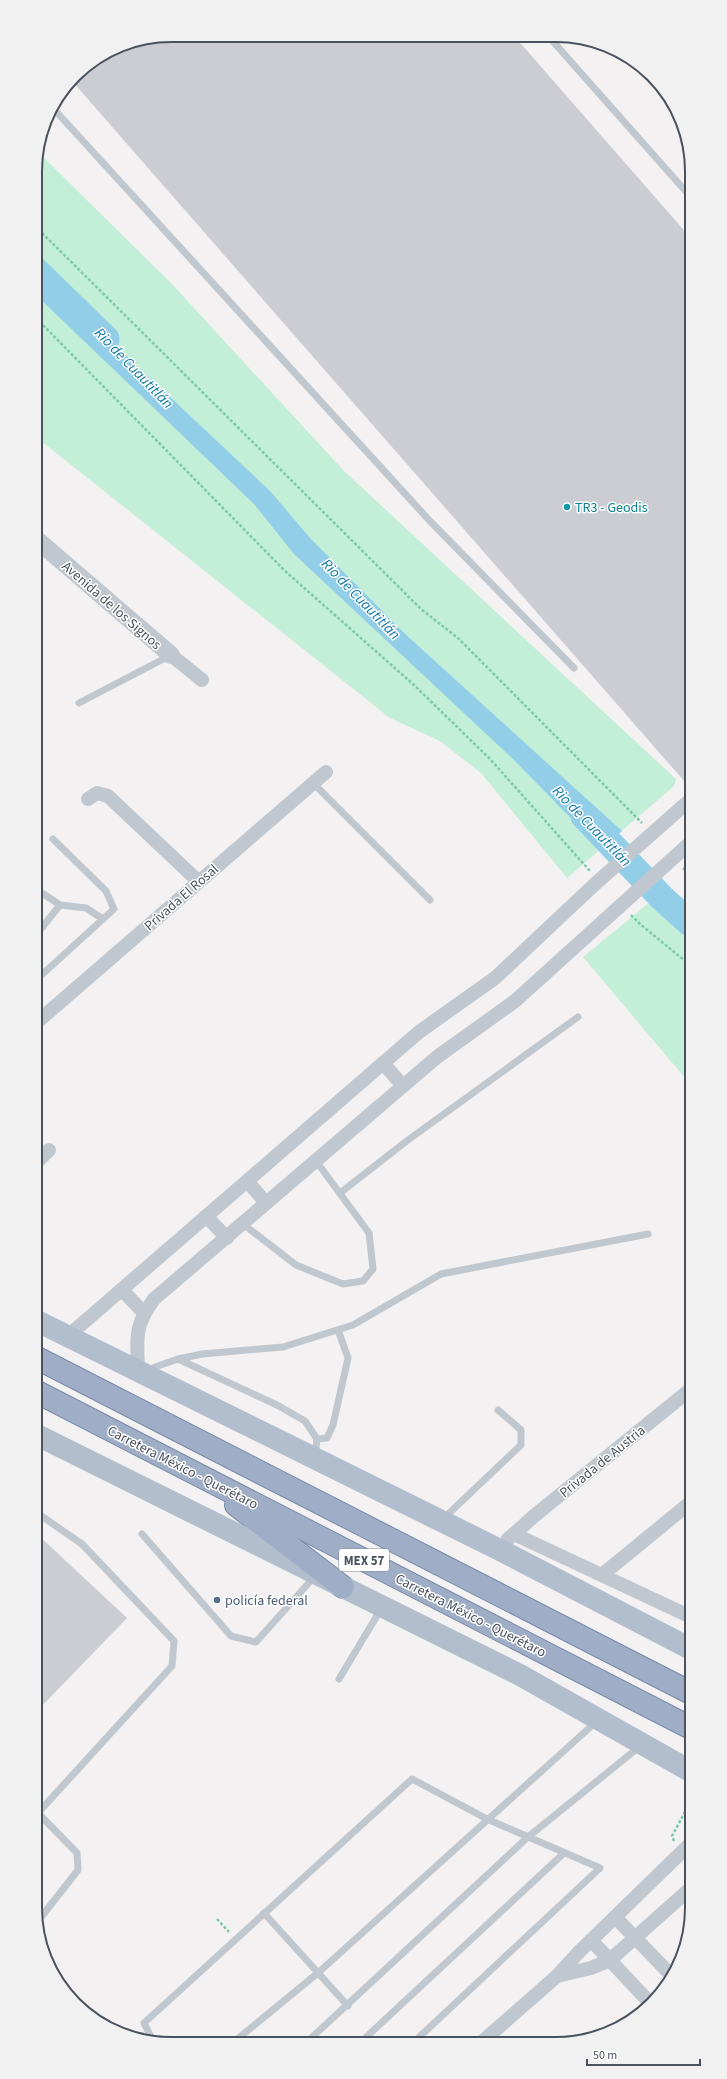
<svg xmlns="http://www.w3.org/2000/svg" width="727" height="2079" viewBox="0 0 727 2079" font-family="'Source Sans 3',sans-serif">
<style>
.green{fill:#c3eed7}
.water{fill:#92cee8}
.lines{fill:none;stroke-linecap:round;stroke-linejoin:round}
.river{stroke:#92cee8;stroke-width:27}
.building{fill:#cbcdd3}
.trunk-casing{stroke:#778aa9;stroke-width:24}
.path{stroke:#7ccaab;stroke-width:2.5;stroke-dasharray:3 2;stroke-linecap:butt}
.service{stroke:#c0c7cf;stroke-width:7}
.minor{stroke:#c0c7cf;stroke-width:14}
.tertiary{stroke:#c0c7cf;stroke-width:18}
.primary{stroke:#b2bece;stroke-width:22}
.trunk{stroke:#9faec6;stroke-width:22}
.minor-bridge{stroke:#c0c7cf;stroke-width:14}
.culture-dot{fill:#0f9aa8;stroke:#fff;stroke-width:1.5}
.service-dot{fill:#5c6f8a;stroke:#fff;stroke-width:1.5}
.labels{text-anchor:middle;stroke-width:3;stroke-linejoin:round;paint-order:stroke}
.shield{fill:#fff;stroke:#80868e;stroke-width:1}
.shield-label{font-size:13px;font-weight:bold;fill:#4a525e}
.culture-label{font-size:14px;fill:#0d838f;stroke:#fff;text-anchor:start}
.street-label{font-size:14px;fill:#4a525e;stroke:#fff}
.service-label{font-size:14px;fill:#4e5e75;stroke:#fff;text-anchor:start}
.water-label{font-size:15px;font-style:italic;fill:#147aa7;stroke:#fff}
.rim{fill:none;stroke:#4a525e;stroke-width:2}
</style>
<rect width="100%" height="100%" fill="#f3f1f1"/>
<!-- green -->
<g class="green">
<path d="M 38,152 L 170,282 L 344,471 L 676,779 L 674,786 L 567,878 L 481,773 L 440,741 L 390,718 L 36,437 L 35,162 Z"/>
<path d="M 650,902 L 690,941 L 691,1085 L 583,957 Z"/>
</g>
<!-- water -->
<path class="water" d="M 35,270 L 270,491 L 311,539 L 404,633 L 622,831 L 601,849 L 513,759 L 294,554 L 255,505 L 35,294 Z"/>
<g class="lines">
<!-- river -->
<g class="river">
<path d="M 35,270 L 106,339"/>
<path d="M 584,816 L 662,898 L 690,923"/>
</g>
</g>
<!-- building -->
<g class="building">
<path d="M 171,35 L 515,37 L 689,236 L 690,777 L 685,782 L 72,81 L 81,69 L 119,45 Z"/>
<path d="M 37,1534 L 127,1618 L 37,1711 Z"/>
</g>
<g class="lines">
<!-- trunk casing -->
<g class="trunk-casing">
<g id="trunk">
<path d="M 37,1358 L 691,1693"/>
<path d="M 37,1392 L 691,1728"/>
<path d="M 236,1505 L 343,1587"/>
</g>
</g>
<!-- path -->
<g class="path">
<path d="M 35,226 L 421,609 L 459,639 L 642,823"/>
<path d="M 36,318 L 285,571 L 414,685 L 490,759 L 590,871"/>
<path d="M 683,868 L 690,875"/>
<path d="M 631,915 L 640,924 L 690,965"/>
<path d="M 674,1841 L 672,1836 L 692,1799"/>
<path d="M 217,1919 L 229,1932"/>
</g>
<!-- service -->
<g class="service">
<path d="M 549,37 L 689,195"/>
<path d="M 52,107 L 429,520 L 574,668"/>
<path d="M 79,703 L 171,655"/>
<path d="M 313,783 L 430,900"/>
<path d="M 36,889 L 60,905 L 36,935"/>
<path d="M 60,905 L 86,908 L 103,919"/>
<path d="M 36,980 L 114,909 L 106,891 L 53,839"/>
<path d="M 340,1193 L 408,1140 L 578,1017"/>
<path d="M 243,1224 L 296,1265 L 343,1284 L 363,1281 L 373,1269 L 369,1233 L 316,1161"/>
<path d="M 178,1359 L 202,1354 L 283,1347 L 353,1325 L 441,1274 L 648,1234"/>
<path d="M 149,1372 L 155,1367 L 178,1359 L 277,1405 L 305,1421 L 317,1439 L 315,1456"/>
<path d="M 317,1439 L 327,1438 L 333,1425 L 348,1358 L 338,1330"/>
<path d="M 37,1513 L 82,1544 L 174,1641 L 172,1666 L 37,1814"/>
<path d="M 443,1519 L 521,1445 L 521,1430 L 498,1410"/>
<path d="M 142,1534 L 231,1636 L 256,1642 L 315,1576"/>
<path d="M 339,1679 L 381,1609"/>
<path d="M 264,1913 L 348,2006"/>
<path d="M 38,1921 L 78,1870 L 77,1853 L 38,1813"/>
<path d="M 153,2041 L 144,2023 L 412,1779 L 487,1819 L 600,1868 L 415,2041"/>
<path d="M 235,2041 L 319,1972 L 597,1721"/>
<path d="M 308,2041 L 528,1837 L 639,1747"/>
<path d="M 362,2041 L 564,1853"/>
</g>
<!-- minor -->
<g class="minor">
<path d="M 171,655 L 202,680"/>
<path d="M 88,799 L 97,793 L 108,796 L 198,881"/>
<path d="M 682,807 L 690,800"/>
<path d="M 36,1023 L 326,772"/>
<path d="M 383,1063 L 403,1086"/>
<path d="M 37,1162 L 49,1150"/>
<path d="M 248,1182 L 266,1203"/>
<path d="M 206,1216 L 227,1238"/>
<path d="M 122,1290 L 144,1313"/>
<path d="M 68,1336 L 419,1032 L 495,978 L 595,884"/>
<path d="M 138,1369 C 137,1338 134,1326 154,1299 L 437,1057 L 515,1001 L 619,907"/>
<path d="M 514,1534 L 534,1516 L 691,1389"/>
<path d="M 508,1539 L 514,1534 L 691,1617"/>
<path d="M 603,1574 L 691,1502"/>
<path d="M 615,1917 L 672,1976"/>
<path d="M 591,1940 L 651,2004"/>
<path d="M 557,1976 L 591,1968 L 610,1960 L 692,1887"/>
<path d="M 483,2041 L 557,1976 L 579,1952 L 692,1842"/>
</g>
<!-- tertiary -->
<path class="tertiary" d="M 36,539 L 171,655"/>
<!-- primary -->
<g class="primary">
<path d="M 37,1321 L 498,1549 L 691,1649"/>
<path d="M 37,1435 L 520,1675 L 692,1772"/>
</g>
<!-- trunk -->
<use href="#trunk" class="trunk"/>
<!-- minor-bridge -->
<g class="minor-bridge">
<path d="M 595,884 L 682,807"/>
<path d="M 619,907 L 690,843"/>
</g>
</g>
<!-- markers -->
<circle class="culture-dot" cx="567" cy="507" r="4"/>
<circle class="service-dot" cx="217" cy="1600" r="4"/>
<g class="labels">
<!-- shield labels -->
<rect class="shield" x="339" y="1549" width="50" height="22" rx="3"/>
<g class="shield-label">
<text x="364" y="1565">MEX 57</text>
</g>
<!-- culture labels -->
<g class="culture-label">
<text x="575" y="512">TR3 - Geodis</text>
</g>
<!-- street labels -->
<g class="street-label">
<text transform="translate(112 605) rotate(41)" y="5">Avenida de los Signos</text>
<text transform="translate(181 897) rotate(-41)" y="5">Privada El Rosal</text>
<text transform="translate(602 1461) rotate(-39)" y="5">Privada de Austria</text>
<text transform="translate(183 1467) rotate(27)" y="5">Carretera México - Querétaro</text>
<text transform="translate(471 1615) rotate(27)" y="5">Carretera México - Querétaro</text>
</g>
<!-- service labels -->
<g class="service-label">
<text x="225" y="1605">policía federal</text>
</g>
<!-- water labels -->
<g class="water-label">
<text transform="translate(134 368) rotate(46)" y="5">Rio de Cuautitlán</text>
<text transform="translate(361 599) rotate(46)" y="5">Rio de Cuautitlán</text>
<text transform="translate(592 826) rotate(46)" y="5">Rio de Cuautitlán</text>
</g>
</g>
<!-- crop -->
<path d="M0 0H727V2079H0ZM171 42H556A129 129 0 0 1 685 171V1908A129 129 0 0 1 556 2037H171A129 129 0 0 1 42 1908V171A129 129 0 0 1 171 42Z" fill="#f1f1f2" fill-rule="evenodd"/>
<path class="rim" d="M171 42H556A129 129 0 0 1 685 171V1908A129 129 0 0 1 556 2037H171A129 129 0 0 1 42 1908V171A129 129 0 0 1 171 42Z"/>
<!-- scale -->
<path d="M587 2059v6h113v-6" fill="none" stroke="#4a525e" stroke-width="2"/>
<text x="593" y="2059" font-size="12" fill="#4a525e" stroke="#ffffff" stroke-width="3" paint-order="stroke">50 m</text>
</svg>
